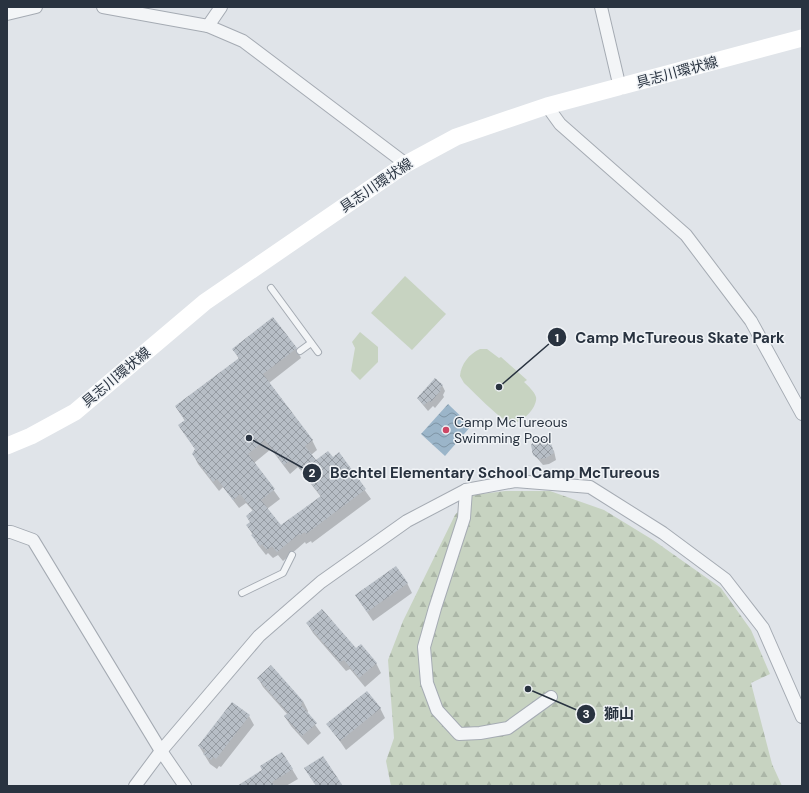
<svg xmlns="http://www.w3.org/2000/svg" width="809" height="793" viewBox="0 0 809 793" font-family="'DM Sans','Noto Sans JP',sans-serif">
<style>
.green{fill:#c7d3c1}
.forest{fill:url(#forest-firs)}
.water{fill:url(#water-waves)}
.shadow{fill:#0003;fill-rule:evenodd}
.building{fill:url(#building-cross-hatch);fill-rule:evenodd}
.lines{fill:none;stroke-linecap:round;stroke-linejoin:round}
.lane-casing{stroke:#a5abb3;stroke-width:8}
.street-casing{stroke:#a5abb3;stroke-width:14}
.lane{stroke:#f3f5f7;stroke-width:6}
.street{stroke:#f3f5f7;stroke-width:12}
.secondary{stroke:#fff;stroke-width:17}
.poi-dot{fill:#cd4664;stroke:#f0f3f6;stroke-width:1.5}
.labels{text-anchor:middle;stroke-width:3;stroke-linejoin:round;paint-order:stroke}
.street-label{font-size:14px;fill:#293340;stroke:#f0f3f6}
.poi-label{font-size:14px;fill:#293340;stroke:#f0f3f6;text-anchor:start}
.leader{fill:none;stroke:#293340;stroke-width:1.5}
.callout-dot{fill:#293340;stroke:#f0f3f6;stroke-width:1.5}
.mark-label{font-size:12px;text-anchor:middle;font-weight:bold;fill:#fff}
.callout-label{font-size:15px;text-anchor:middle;font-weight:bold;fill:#293340;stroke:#f0f3f6;stroke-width:3;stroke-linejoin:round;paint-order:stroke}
</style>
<defs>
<pattern id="forest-firs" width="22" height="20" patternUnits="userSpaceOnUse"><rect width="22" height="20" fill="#c7d3c1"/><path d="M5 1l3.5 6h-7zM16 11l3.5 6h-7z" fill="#abb6a7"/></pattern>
<pattern id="water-waves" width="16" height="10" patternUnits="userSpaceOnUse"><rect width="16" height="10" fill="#9bb5c9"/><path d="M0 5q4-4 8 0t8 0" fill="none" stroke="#7e94a5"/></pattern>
<pattern id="building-cross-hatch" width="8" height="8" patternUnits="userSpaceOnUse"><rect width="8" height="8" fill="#b7bec6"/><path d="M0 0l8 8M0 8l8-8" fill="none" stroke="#959ba2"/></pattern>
</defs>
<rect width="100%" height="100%" fill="#e0e4e9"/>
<!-- green -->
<g class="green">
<path d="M 405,276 L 446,314 L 412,350 L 371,313 Z"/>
<path d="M 360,332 L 378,347 L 378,362 L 360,380 L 351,371 L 355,348 L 352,342 Z"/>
<path d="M 480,349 L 487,349 L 499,358 L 501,357 L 527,380 L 524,382 C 529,387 534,391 536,397 C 538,407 521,425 511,423 C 501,421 473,391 464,383 L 460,376 C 461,364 469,354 480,349 Z"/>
</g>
<!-- forest -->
<path class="forest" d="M 505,491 L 550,491 L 604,510 L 653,540 L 721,588 L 751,630 L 770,674 L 751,683 L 772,764 L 782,786 L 391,786 L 386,761 L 394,738 L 388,660 L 403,621 L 455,515 L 473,495 Z"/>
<!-- water -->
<path class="water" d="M 448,404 L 471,426 L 445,456 L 421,434 Z"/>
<!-- shadow -->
<g class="shadow">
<path d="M 296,348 L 301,358 L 269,383 L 312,440 L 317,450 L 311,455 L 316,462 L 333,458 L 339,454 L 371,499 L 312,543 L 311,541 L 306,544 L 305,542 L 283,561 L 278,555 L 273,558 L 268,553 L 266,555 L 258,545 L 248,526 L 251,523 L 247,516 L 253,511 L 246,503 L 239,508 L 223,487 L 219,491 L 198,464 L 193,454 L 196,450 L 179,426 L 185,421 L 176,407 L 239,359 L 233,349 ZM 271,449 L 290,474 L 298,467 L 321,497 L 281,527 L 267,509 L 280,499 L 254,463 Z"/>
<path d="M 442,385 L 445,391 L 443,395 L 444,397 L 435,408 L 433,406 L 428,411 L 418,399 Z"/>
<path d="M 539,439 L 545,440 L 554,451 L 556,460 L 549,464 L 543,465 L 532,452 L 532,446 Z"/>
<path d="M 407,583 L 412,593 L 373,621 L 356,596 Z"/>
<path d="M 307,623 L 355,649 L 376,663 L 381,673 L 365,687 L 350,669 L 346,671 L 313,633 Z"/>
<path d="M 258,678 L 303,701 L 308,711 L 307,714 L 321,733 L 308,745 L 291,726 L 285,717 L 288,715 L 263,687 Z"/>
<path d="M 380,708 L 385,718 L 346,750 L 328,724 Z"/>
<path d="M 249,716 L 254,725 L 221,767 L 219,766 L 217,769 L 210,764 L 199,746 Z"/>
<path d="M 292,769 L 298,779 L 286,786 L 239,786 Z"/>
</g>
<!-- building -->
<g class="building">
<path d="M 273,317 L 297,348 L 263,374 L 313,440 L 305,446 L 316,460 L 328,451 L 333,457 L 339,452 L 366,489 L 306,534 L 305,532 L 300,535 L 299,534 L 277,552 L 272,546 L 267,550 L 262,544 L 260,546 L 251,535 L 253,534 L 246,525 L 250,522 L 246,516 L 253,510 L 240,494 L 233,500 L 217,479 L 213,482 L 192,454 L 195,449 L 178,425 L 185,420 L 175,406 L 239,358 L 232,349 ZM 265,440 L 284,465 L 292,459 L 321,496 L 281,525 L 261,500 L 275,489 L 248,454 Z"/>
<path d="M 435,378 L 443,385 L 439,389 L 441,390 L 431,402 L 429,401 L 424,405 L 417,398 Z"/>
<path d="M 542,438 L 551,443 L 554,453 L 546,458 L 539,459 L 533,455 L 531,445 L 535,440 Z"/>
<path d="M 396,566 L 408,583 L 367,612 L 355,595 Z"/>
<path d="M 322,609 L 356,648 L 361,644 L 377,663 L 359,678 L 344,660 L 340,662 L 306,623 Z"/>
<path d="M 271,665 L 303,701 L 301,705 L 317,723 L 302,736 L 284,716 L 288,713 L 257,678 Z"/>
<path d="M 367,691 L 381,708 L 340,741 L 326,724 Z"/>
<path d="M 232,702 L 250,715 L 216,759 L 213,757 L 211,760 L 203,754 L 206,751 L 198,746 Z"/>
<path d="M 282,752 L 293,769 L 272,782 L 275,786 L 237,786 L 262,770 L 260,766 Z"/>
<path d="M 323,756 L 343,786 L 316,786 L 304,768 Z"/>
</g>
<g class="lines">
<!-- lane casing -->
<g class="lane-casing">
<g id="lane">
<path d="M 271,288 L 318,352"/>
<path d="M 300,351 L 311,343"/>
<path d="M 242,593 L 283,573 L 292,555"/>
</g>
</g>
<!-- street casing -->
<g class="street-casing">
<g id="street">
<path d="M 103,7 L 208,26 L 243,41 L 406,164"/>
<path d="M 601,7 L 620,88"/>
<path d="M 7,14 L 36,7"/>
<path d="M 208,26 L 221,7"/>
<path d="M 547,106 L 560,124 L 686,235 L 751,321 L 802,414"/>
<path d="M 466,490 L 464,518 L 435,608 L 424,647 L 427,683 L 437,710 L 459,734 L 480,733 L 508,728 L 551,697"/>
<path d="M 7,532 L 11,532 L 33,540 L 161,751 L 185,786"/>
<path d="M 135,786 L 161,751 L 259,636 L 321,582 L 407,521 L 466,490 L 515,481 L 590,487 L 663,533 L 725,579 L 763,628 L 802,717"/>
</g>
</g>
<!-- lane -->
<use href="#lane" class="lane"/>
<!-- street -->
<use href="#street" class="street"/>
<!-- secondary -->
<path class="secondary" d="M 7,446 L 31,436 L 75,412 L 205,302 L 406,164 L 456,137 L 547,106 L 802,38"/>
</g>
<!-- markers -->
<circle class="poi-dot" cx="446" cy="430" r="4"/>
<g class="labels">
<!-- street labels -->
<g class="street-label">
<text transform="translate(677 72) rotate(-15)" y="5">具志川環状線</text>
<text transform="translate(376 185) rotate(-34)" y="5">具志川環状線</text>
<text transform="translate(116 377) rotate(-40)" y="5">具志川環状線</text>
</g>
<!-- poi labels -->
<g class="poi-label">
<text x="454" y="427">Camp McTureous<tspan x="454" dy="16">Swimming Pool</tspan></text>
</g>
</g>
<!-- callouts -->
<path class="leader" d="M499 387L557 337M249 438L312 473M528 689L586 714"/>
<g class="callout-dot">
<circle cx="499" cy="387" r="4"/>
<circle cx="249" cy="438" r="4"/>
<circle cx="528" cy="689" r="4"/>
<circle cx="557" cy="337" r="10"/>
<circle cx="312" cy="473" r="10"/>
<circle cx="586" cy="714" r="10"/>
</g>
<g class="mark-label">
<text x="557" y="342">1</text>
<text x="312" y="477">2</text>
<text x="586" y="718">3</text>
</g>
<g class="callout-label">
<text x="680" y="343">Camp McTureous Skate Park</text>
<text x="495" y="478">Bechtel Elementary School Camp McTureous</text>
<text x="619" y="719">獅山</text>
</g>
<!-- border -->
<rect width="809" height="793" fill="none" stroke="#293340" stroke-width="16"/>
</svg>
